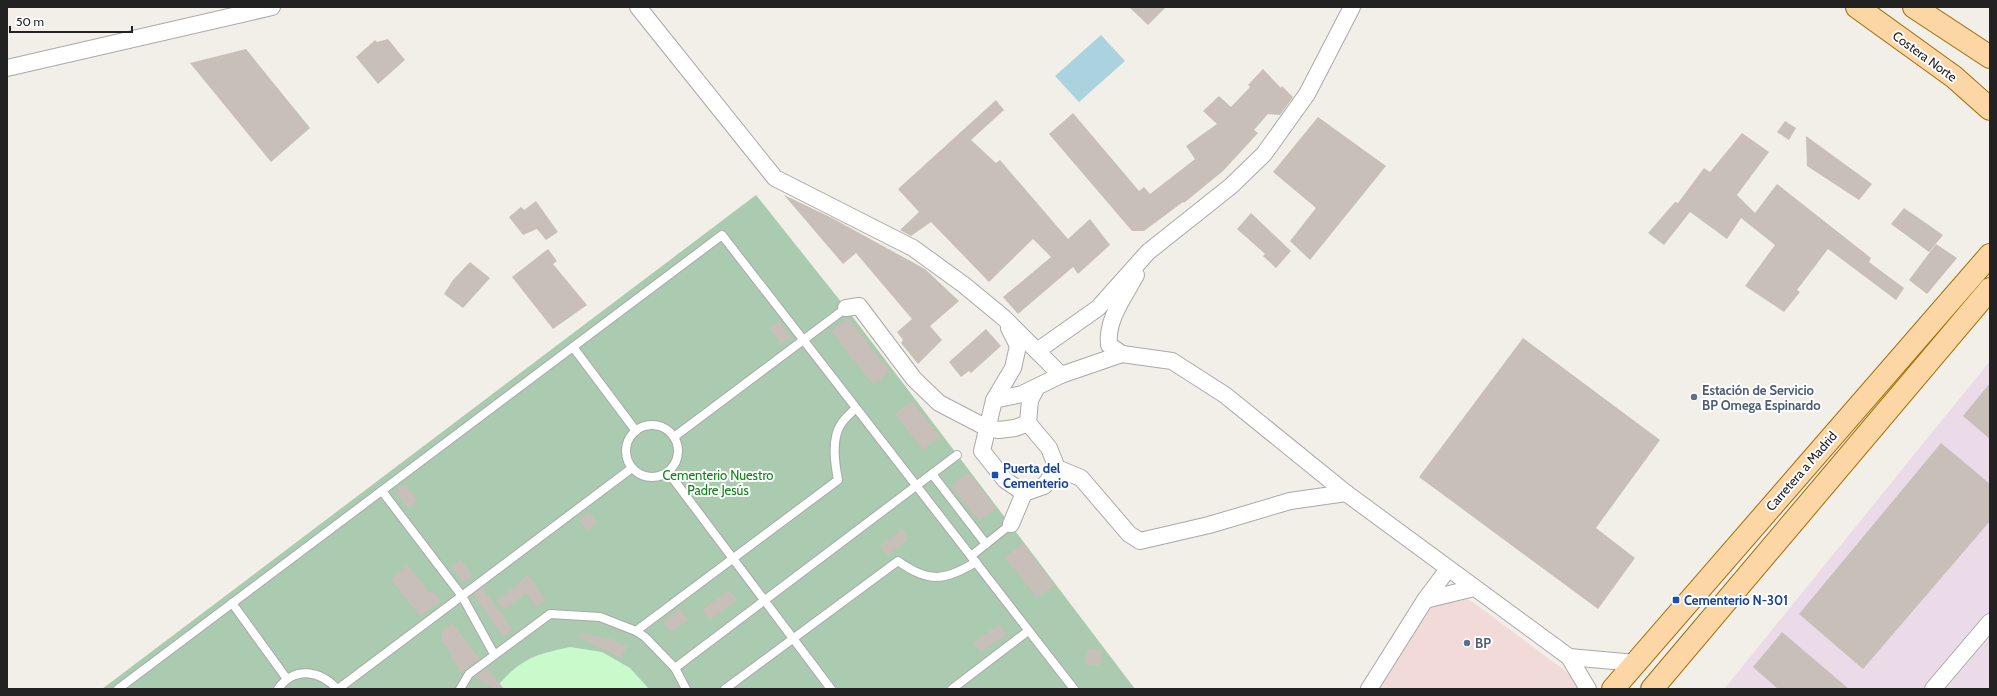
<svg xmlns="http://www.w3.org/2000/svg" width="1997" height="696" viewBox="0 0 1997 696" font-family="Cabin,sans-serif">
<style>
.commercial{fill:#f2dad9}
.industrial{fill:#ebdbe8}
.cemetery{fill:#aacbaf}
.park{fill:#c8facc}
.water{fill:#aad3df}
.building{fill:#c7bfb8}
.lines{fill:none;stroke-linecap:round;stroke-linejoin:round}
.service-casing{stroke:#a9a9a9;stroke-width:10}
.minor-casing{stroke:#a9a9a9;stroke-width:18}
.primary-casing{stroke:#a06b00;stroke-width:24}
.service{stroke:#fff;stroke-width:8}
.minor{stroke:#fff;stroke-width:16}
.primary{stroke:#fcd6a4;stroke-width:22}
.service-dot{fill:#5c6f8a;stroke:#fff;stroke-width:1.5}
.transit-dot{fill:#1a4fb4;stroke:#fff;stroke-width:1.5}
.labels{text-anchor:middle;stroke-width:4;stroke-linejoin:round;paint-order:stroke}
.street-label{font-size:13px;fill:#222;stroke:#fff}
.service-label{font-size:13px;font-weight:bold;fill:#4e5e75;stroke:#fff;text-anchor:start}
.transit-label{font-size:13px;font-weight:bold;fill:#164399;stroke:#fff;text-anchor:start}
.park-label{font-size:13px;fill:#0c8416;stroke:#fff}
</style>
<rect width="100%" height="100%" fill="#f2efe9"/>
<!-- commercial -->
<path class="commercial" d="M 1447,597 L 1470,600 L 1579,681 L 1581,689 L 1377,689 L 1429,605 Z"/>
<!-- industrial -->
<path class="industrial" d="M 1990,361 L 1990,689 L 1724,689 Z"/>
<!-- cemetery -->
<path class="cemetery" d="M 756,195 L 846,308 L 1135,689 L 102,689 Z"/>
<!-- park -->
<path class="park" d="M 570,647 L 602,652 L 630,668 L 649,689 L 495,689 C 520,659 533,655 570,647 Z"/>
<!-- water -->
<path class="water" d="M 1101,35 L 1125,61 L 1079,102 L 1055,76 Z"/>
<!-- building -->
<g class="building">
<path d="M 1129,7 L 1166,7 L 1148,25 Z"/>
<path d="M 388,39 L 405,60 L 378,84 L 356,57 L 375,40 L 377,42 Z"/>
<path d="M 246,49 L 310,128 L 271,162 L 190,63 Z"/>
<path d="M 1263,69 L 1281,88 L 1282,86 L 1293,97 L 1280,115 L 1268,114 L 1254,130 L 1258,133 L 1223,171 L 1184,203 L 1183,202 L 1144,231 L 1132,231 L 1049,134 L 1073,113 L 1139,191 L 1144,187 L 1150,194 L 1195,159 L 1186,146 L 1217,124 L 1203,111 L 1219,96 L 1231,107 L 1250,87 L 1248,85 Z"/>
<path d="M 996,100 L 1004,110 L 971,140 L 996,163 L 1000,160 L 1068,239 L 1090,219 L 1110,245 L 1078,274 L 1073,267 L 1018,314 L 1003,297 L 1051,257 L 1033,239 L 989,282 L 931,222 L 911,236 L 900,230 L 919,212 L 898,189 Z"/>
<path d="M 1318,117 L 1386,166 L 1310,260 L 1290,241 L 1316,208 L 1273,172 Z"/>
<path d="M 1785,121 L 1796,128 L 1789,140 L 1777,132 Z"/>
<path d="M 1742,133 L 1769,152 L 1737,195 L 1755,213 L 1777,184 L 1871,258 L 1869,262 L 1904,288 L 1896,300 L 1828,249 L 1797,290 L 1800,292 L 1784,312 L 1745,286 L 1775,245 L 1741,218 L 1727,239 L 1690,212 L 1664,245 L 1648,233 L 1675,202 L 1678,203 L 1704,168 L 1710,172 Z"/>
<path d="M 1806,136 L 1872,184 L 1859,200 L 1807,166 Z"/>
<path d="M 784,195 L 832,218 L 925,269 L 959,301 L 930,326 L 942,340 L 918,364 L 901,343 L 903,340 L 897,332 L 912,319 L 856,253 L 843,264 Z"/>
<path d="M 536,201 L 558,232 L 546,240 L 537,229 L 523,235 L 509,217 L 521,207 L 524,210 Z"/>
<path d="M 1904,208 L 1943,235 L 1929,252 L 1891,224 Z"/>
<path d="M 1251,213 L 1291,251 L 1276,268 L 1263,256 L 1265,254 L 1237,229 Z"/>
<path d="M 1936,244 L 1957,258 L 1927,294 L 1909,280 Z"/>
<path d="M 548,249 L 557,261 L 553,264 L 587,305 L 553,329 L 512,277 Z"/>
<path d="M 470,262 L 490,278 L 463,308 L 444,294 L 453,280 Z"/>
<path d="M 848,318 L 890,371 L 873,385 L 831,331 Z"/>
<path d="M 779,321 L 791,337 L 781,344 L 769,328 Z"/>
<path d="M 986,329 L 1001,346 L 971,373 L 969,371 L 961,377 L 949,362 Z"/>
<path d="M 1523,338 L 1660,440 L 1596,528 L 1635,558 L 1598,609 L 1419,477 Z"/>
<path d="M 1990,383 L 1990,439 L 1963,416 Z"/>
<path d="M 912,401 L 940,437 L 923,450 L 895,414 Z"/>
<path d="M 1941,443 L 1990,484 L 1990,521 L 1863,669 L 1799,614 Z"/>
<path d="M 968,472 L 996,508 L 979,521 L 951,486 Z"/>
<path d="M 405,484 L 418,501 L 408,509 L 395,491 Z"/>
<path d="M 589,512 L 597,522 L 587,531 L 578,520 Z"/>
<path d="M 902,529 L 909,539 L 887,556 L 880,546 Z"/>
<path d="M 1023,543 L 1055,585 L 1037,598 L 1005,557 Z"/>
<path d="M 461,559 L 472,576 L 463,583 L 451,567 Z"/>
<path d="M 408,565 L 430,593 L 433,591 L 441,601 L 420,616 L 390,579 Z"/>
<path d="M 528,575 L 546,599 L 536,607 L 526,593 L 504,610 L 497,601 Z"/>
<path d="M 482,587 L 513,629 L 503,637 L 473,594 Z"/>
<path d="M 729,590 L 737,600 L 710,620 L 702,610 Z"/>
<path d="M 680,609 L 688,620 L 671,632 L 663,622 Z"/>
<path d="M 452,623 L 480,659 L 461,672 L 450,656 L 452,654 L 441,640 L 442,632 Z"/>
<path d="M 999,624 L 1007,634 L 981,652 L 973,643 Z"/>
<path d="M 1782,632 L 1849,689 L 1778,689 L 1753,667 Z"/>
<path d="M 580,633 L 611,639 L 627,647 L 621,658 L 578,637 Z"/>
<path d="M 1088,648 L 1102,650 L 1100,666 L 1084,664 Z"/>
<path d="M 487,668 L 504,689 L 494,689 L 475,677 Z"/>
</g>
<g class="lines">
<!-- service casing -->
<g class="service-casing">
<g id="service">
<path d="M 573,347 L 636,431"/>
<circle cx="652" cy="451" r="26"/>
<path d="M 674,437 L 846,308"/>
<path d="M 668,472 L 831,689"/>
<path d="M 932,474 L 986,544"/>
<path d="M 382,491 L 462,596 L 494,654"/>
<path d="M 971,556 L 1011,524"/>
<path d="M 232,603 L 287,679"/>
<path d="M 636,631 L 838,480 C 835,464 831,439 841,424 C 845,418 851,413 856,408"/>
<path d="M 675,668 L 957,455"/>
<path d="M 118,689 L 722,235 L 1074,689"/>
<path d="M 278,689 C 294,666 320,670 337,689"/>
<path d="M 338,689 L 632,468"/>
<path d="M 460,689 L 469,674 L 550,614 L 600,617 L 636,631 L 645,637 L 675,668 L 686,689"/>
<path d="M 725,689 L 898,561 C 928,583 945,581 976,562"/>
<path d="M 952,689 L 1028,631"/>
</g>
</g>
<!-- minor casing -->
<g class="minor-casing">
<g id="minor">
<path d="M 638,7 L 775,178 L 913,248 L 964,285 L 1004,318 L 1061,375"/>
<path d="M 7,68 L 272,7"/>
<path d="M 846,308 L 859,306 L 914,379 L 939,403 L 987,428 L 999,430 L 1015,428 L 1028,423 L 1049,448 L 1057,468 L 1081,478 L 1129,534 L 1140,541 L 1209,525 L 1290,501 L 1346,493"/>
<path d="M 1037,351 L 1098,308 L 1148,252 L 1231,186 L 1264,154 L 1307,94 L 1352,7"/>
<path d="M 1122,354 L 1109,345 C 1106,320 1124,297 1136,275"/>
<path d="M 994,400 L 1013,368 L 1018,346 L 1009,328"/>
<path d="M 1028,423 L 1030,400 L 1037,387"/>
<path d="M 1024,493 L 1005,480 L 982,451 L 994,400 L 1022,394 L 1061,375 L 1122,354 L 1172,361 L 1225,395 L 1346,493 L 1569,657 L 1588,689"/>
<path d="M 1011,524 L 1024,493 L 1044,486 L 1057,468"/>
<path d="M 1425,600 L 1474,588"/>
<path d="M 1569,657 L 1636,663"/>
<path d="M 1369,689 L 1425,600 L 1448,569"/>
<path d="M 1933,689 L 1990,622"/>
</g>
</g>
<!-- primary casing -->
<g class="primary-casing">
<g id="primary">
<path d="M 1857,7 L 1954,77 L 1990,109"/>
<path d="M 1914,7 L 1990,57"/>
<path d="M 1613,689 L 1990,255"/>
<path d="M 1652,689 L 1990,289"/>
</g>
</g>
<!-- service -->
<use href="#service" class="service"/>
<!-- minor -->
<use href="#minor" class="minor"/>
<!-- primary -->
<use href="#primary" class="primary"/>
</g>
<!-- markers -->
<g class="service-dot">
<circle cx="1694" cy="397" r="4"/>
<circle cx="1467" cy="643" r="4"/>
</g>
<g class="transit-dot">
<rect x="991" y="471" width="8" height="8" rx="2"/>
<rect x="1672" y="596" width="8" height="8" rx="2"/>
</g>
<g class="labels">
<!-- street labels -->
<g class="street-label">
<text transform="translate(1925 56) rotate(36)" y="5">Costera Norte</text>
<text transform="translate(1801 471) rotate(-49)" y="5">Carretera a Madrid</text>
</g>
<!-- service labels -->
<g class="service-label">
<text x="1702" y="395">Estación de Servicio<tspan x="1702" dy="15">BP Omega Espinardo</tspan></text>
<text x="1475" y="648">BP</text>
</g>
<!-- transit labels -->
<g class="transit-label">
<text x="1003" y="473">Puerta del<tspan x="1003" dy="15">Cementerio</tspan></text>
<text x="1684" y="605">Cementerio N-301</text>
</g>
<!-- park labels -->
<g class="park-label">
<text x="718" y="480">Cementerio Nuestro<tspan x="718" dy="15">Padre Jesús</tspan></text>
</g>
</g>
<!-- border -->
<rect width="1997" height="696" fill="none" stroke="#222222" stroke-width="16"/>
<!-- scale -->
<path d="M10 26v6h122v-6" fill="none" stroke="#222222" stroke-width="2"/>
<text x="16" y="26" font-size="12" fill="#222222" stroke="#ffffff" stroke-width="3" paint-order="stroke">50 m</text>
</svg>
